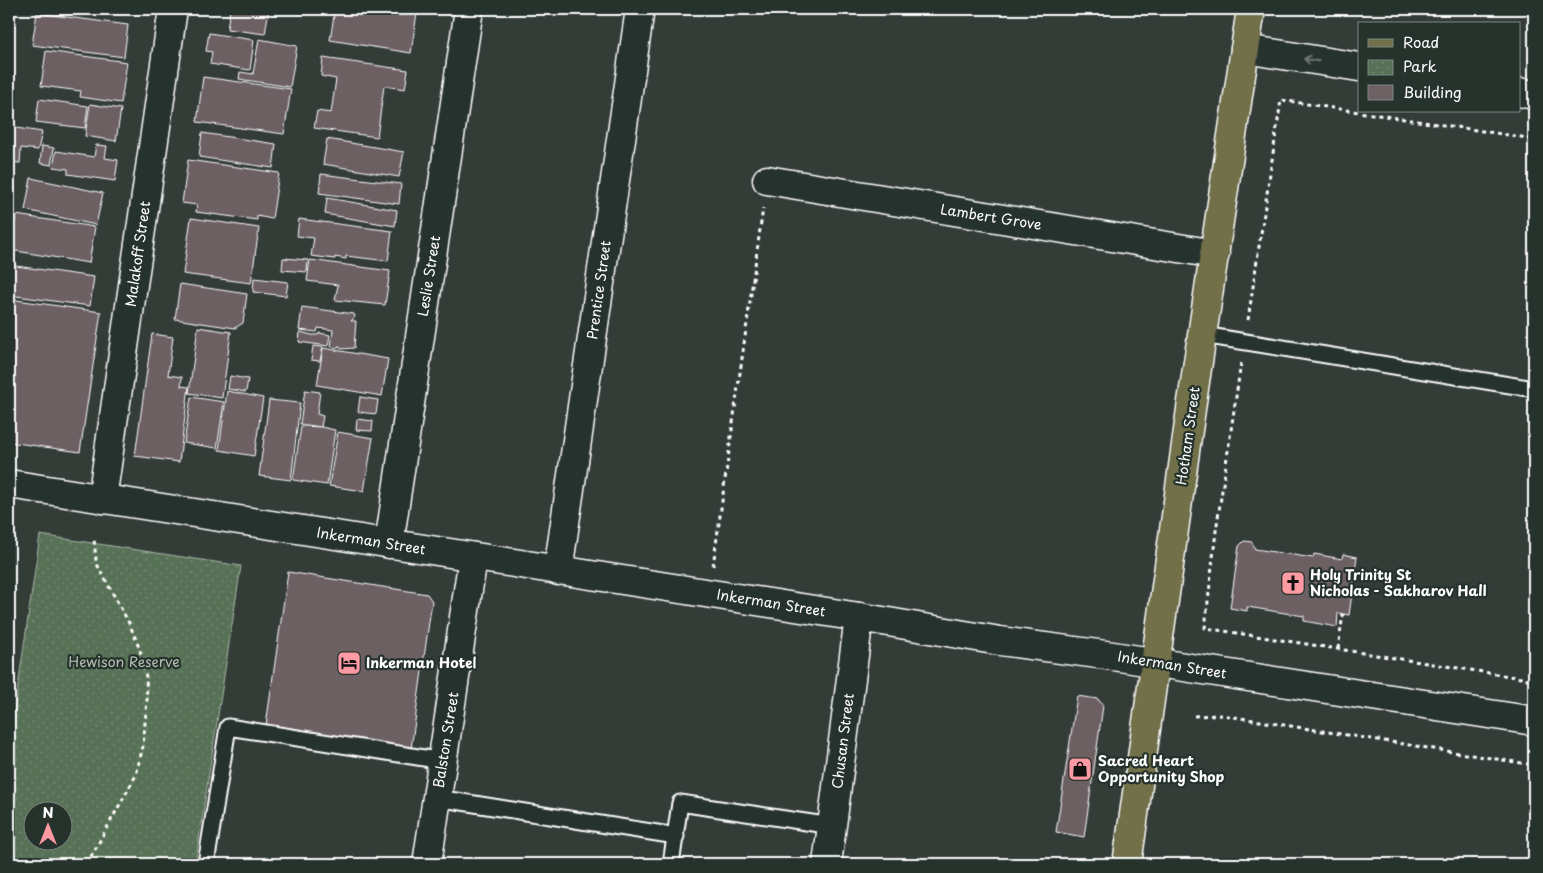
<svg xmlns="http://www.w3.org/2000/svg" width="1543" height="873" viewBox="0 0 1543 873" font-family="'Playpen Sans',sans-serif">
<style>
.park{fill:url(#park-dots);stroke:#abb8aa;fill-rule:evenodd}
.building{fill:#6d6164;stroke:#fff}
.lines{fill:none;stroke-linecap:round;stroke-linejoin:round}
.lane-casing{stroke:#fff;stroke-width:19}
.street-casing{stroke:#fff;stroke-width:31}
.secondary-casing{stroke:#fff;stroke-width:31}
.primary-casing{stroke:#fff;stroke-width:31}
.path{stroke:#fff;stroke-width:3;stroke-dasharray:4 4;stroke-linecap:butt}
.lane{stroke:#26332d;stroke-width:15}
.street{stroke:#26332d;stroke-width:28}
.secondary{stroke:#26332d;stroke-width:28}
.primary{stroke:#71704a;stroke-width:28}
.oneway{stroke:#727a76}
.labels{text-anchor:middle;stroke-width:4.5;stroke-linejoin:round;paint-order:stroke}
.street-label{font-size:14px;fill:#fff;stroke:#26332d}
.poi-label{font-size:14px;font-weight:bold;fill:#fff;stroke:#26332d;text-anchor:start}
.park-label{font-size:14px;fill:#b3bfb3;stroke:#26332d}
</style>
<defs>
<pattern id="park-dots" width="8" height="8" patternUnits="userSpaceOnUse" patternTransform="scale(1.25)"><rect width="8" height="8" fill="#577156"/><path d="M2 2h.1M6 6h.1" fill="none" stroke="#70866f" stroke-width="1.8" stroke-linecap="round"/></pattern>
</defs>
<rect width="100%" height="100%" fill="#343c38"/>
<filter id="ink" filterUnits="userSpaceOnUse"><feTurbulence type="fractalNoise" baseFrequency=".02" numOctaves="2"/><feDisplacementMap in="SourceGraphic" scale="10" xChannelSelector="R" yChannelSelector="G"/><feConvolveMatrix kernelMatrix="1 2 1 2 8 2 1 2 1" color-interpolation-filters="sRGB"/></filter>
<g filter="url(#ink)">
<!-- park -->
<path class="park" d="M 40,535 L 241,566 L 195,864 L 9,864 L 9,749 ZM 32,810 L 62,810 L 62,840 L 32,840 Z"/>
<!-- building -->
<g class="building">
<path d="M 101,9 L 131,9 L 130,13 Z"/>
<path d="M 230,9 L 269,9 L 265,34 L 227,29 Z"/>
<path d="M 335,9 L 390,9 L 417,13 L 411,53 L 330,40 Z"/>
<path d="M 399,9 L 431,9 L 430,13 Z"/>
<path d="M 37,13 L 128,25 L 124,57 L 32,45 Z"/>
<path d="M 209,33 L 254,40 L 250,70 L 210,64 L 212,52 L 206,51 Z"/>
<path d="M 259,39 L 297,46 L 290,87 L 239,79 L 240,72 L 253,74 Z"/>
<path d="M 46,51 L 127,62 L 121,103 L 80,97 L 81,91 L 41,86 Z"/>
<path d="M 323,58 L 408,70 L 405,89 L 384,86 L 377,137 L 314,128 L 317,111 L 331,113 L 336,79 L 321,76 Z"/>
<path d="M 203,77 L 291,89 L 284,134 L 197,122 Z"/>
<path d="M 39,99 L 88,106 L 85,128 L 36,122 Z"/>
<path d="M 90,104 L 121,109 L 116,141 L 85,136 Z"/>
<path d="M 10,127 L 42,132 L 38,150 L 21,148 L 20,163 L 9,162 Z"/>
<path d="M 202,133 L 276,144 L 273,168 L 199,157 Z"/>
<path d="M 327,139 L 404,152 L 399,177 L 323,164 Z"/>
<path d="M 96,145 L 107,146 L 105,158 L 118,160 L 115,181 L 68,174 L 68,169 L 53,167 L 56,151 L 94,157 Z"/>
<path d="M 42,146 L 54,148 L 51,165 L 40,163 Z"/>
<path d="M 188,160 L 279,173 L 272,219 L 257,216 L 257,220 L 196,212 L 197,205 L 182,203 Z"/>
<path d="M 321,174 L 401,184 L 399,204 L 319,193 Z"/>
<path d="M 31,178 L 103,193 L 96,225 L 25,210 Z"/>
<path d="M 327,198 L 397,210 L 395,226 L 325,214 Z"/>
<path d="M 16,215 L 95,227 L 89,263 L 10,250 Z"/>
<path d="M 191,218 L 259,228 L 251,283 L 183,274 Z"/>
<path d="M 299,219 L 392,231 L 388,261 L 346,256 L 346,259 L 335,257 L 335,259 L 311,256 L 314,238 L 297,236 Z"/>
<path d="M 283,258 L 308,260 L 307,272 L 282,270 Z"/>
<path d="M 310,260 L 390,271 L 385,305 L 335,300 L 338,285 L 307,281 Z"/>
<path d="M 9,265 L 94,277 L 90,306 L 9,295 Z"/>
<path d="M 254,278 L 288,282 L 286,296 L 253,292 Z"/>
<path d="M 180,284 L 247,294 L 243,323 L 235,328 L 175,319 Z"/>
<path d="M 9,299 L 101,312 L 80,452 L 9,442 Z"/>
<path d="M 302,307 L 354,314 L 355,317 L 351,321 L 356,321 L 354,348 L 341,349 L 340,346 L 338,346 L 338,348 L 331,347 L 333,330 L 318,328 L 317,332 L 299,330 Z"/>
<path d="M 198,327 L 231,332 L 222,398 L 189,393 Z"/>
<path d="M 300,332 L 312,335 L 318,335 L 319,333 L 330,335 L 328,346 L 299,342 Z"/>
<path d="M 152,334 L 173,337 L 168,375 L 182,377 L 181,386 L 189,387 L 179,462 L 135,456 Z"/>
<path d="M 313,346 L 323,347 L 320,361 L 311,360 Z"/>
<path d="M 323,348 L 388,359 L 382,396 L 317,385 Z"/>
<path d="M 230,376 L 248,379 L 246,392 L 228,389 Z"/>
<path d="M 305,390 L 320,392 L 317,414 L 323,416 L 321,427 L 300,424 Z"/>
<path d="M 227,391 L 263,398 L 254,456 L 219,450 Z"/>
<path d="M 191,397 L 224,402 L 217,448 L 184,443 Z"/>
<path d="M 360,397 L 378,400 L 376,414 L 358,412 Z"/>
<path d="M 269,400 L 300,403 L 291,480 L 259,476 Z"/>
<path d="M 357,419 L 373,421 L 372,431 L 356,430 Z"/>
<path d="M 301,426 L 321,427 L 335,430 L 327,485 L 293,480 Z"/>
<path d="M 338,432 L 373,438 L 364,491 L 329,486 Z"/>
<path d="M 1244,541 L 1252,542 L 1255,549 L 1313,558 L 1314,554 L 1342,559 L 1343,554 L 1357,557 L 1349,615 L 1338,613 L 1337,627 L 1304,621 L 1304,616 L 1247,607 L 1247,611 L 1230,608 L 1239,546 Z"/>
<path d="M 288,572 L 427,594 L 432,601 L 411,749 L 266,725 Z"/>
<path d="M 1077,696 L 1098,699 L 1103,706 L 1084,837 L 1056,832 Z"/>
</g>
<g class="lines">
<!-- lane casing -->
<g class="lane-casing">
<g id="lane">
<path d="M 1203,335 L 1534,389"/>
<path d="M 437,798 L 676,836"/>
<path d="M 206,864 L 228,727 L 443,761"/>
<path d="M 671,864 L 680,803 L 832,826"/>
</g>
</g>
<!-- street casing -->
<g class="street-casing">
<g id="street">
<path d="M 1245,49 L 1359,67"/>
<path d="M 1519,92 L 1534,95"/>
<path d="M 767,180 L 1215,254"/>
<path d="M 102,499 L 173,9"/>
<path d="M 389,544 L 469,9"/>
<path d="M 558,571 L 640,9"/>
<path d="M 427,864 L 473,557"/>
<path d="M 827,864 L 859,617"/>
</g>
</g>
<!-- secondary casing -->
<g class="secondary-casing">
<path id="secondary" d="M 9,484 L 859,617 L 1000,641 L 1113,656 L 1534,721"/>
</g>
<!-- primary casing -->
<g class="primary-casing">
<path id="primary" d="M 1127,864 L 1192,402 L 1251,9"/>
</g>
<!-- path -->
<g class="path">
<path d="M 1248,320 L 1281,100 L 1534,139"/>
<path d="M 1241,363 L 1216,531 L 1205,628 L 1534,680"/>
<path d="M 713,566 L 763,208"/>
<path d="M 1338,649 L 1343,614"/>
<path d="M 1194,716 L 1222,715 L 1534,765"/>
<path d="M 87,864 L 136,775 L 143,746 L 147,700 L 146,677 L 140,650 L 130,625 L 98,566 L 96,560 L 94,539"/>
</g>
<!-- lane -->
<use href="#lane" class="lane"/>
<!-- street -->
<use href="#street" class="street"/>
<!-- secondary -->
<use href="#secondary" class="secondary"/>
<!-- primary -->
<use href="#primary" class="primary"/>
</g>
<!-- one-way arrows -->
<defs><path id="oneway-shaft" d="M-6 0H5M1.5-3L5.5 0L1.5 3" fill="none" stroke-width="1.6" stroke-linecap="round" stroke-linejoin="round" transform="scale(1.25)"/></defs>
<use class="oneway" href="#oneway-shaft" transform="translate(1311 60) rotate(-171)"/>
</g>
<!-- icons -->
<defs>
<g id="church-square" transform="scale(1.25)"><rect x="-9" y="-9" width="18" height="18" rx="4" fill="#ff9aa2" stroke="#26332d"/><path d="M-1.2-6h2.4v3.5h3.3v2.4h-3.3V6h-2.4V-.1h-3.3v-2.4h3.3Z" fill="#111"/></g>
<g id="hotel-square" transform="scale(1.25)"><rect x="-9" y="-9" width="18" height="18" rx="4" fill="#ff9aa2" stroke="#26332d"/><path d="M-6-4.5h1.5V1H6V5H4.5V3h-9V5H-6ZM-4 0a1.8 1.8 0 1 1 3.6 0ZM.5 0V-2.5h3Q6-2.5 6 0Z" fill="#111"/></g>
<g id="shop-square" transform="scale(1.25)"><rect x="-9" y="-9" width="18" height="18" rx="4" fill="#ff9aa2" stroke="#26332d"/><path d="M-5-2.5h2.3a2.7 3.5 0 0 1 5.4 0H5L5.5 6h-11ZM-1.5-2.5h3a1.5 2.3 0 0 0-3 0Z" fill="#111"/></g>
</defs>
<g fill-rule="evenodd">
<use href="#church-square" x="1293" y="583"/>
<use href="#hotel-square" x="349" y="663"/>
<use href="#shop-square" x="1080" y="769"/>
</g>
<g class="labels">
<!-- street labels -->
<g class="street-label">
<text transform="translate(991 217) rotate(9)" y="5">Lambert Grove</text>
<text transform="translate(138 254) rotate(-82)" y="5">Malakoff Street</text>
<text transform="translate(429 276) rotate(-81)" y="5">Leslie Street</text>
<text transform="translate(599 290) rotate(-82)" y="5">Prentice Street</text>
<text transform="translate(1188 436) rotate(-82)" y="5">Hotham Street</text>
<text transform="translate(371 541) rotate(9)" y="5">Inkerman Street</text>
<text transform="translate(771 603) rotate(9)" y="5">Inkerman Street</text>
<text transform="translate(1172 665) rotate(9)" y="5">Inkerman Street</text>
<text transform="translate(446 740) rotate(-81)" y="5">Balston Street</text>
<text transform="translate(843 741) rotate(-83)" y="5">Chusan Street</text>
</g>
<!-- poi labels -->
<g class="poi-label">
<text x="1310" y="580">Holy Trinity St<tspan x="1310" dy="16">Nicholas - Sakharov Hall</tspan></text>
<text x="366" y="668">Inkerman Hotel</text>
<text x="1098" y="766">Sacred Heart<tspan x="1098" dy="16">Opportunity Shop</tspan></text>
</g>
<!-- park labels -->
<g class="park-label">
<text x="124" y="667">Hewison Reserve</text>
</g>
</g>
<!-- margin -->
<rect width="1543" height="873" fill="none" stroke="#26332d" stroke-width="30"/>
<rect x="15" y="15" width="1513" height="843" fill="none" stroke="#fff" stroke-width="2" filter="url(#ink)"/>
<!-- legend -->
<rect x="1358" y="22" width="162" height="90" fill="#26332d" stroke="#7d8581"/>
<rect x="1368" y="39" width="25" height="8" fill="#71704a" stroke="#7d8581"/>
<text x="1403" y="48" font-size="15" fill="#ffffff">Road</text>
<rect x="1368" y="60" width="25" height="15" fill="url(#park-dots)" stroke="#7d8581"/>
<text x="1403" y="72" font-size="15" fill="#ffffff">Park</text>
<rect x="1368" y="85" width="25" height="15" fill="#6d6164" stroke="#7d8581"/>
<text x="1403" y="98" font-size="15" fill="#ffffff">Building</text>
<!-- north arrow -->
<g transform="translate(48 826)"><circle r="24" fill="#26332d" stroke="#7d8581"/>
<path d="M0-4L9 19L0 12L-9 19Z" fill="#ff9aa2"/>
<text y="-8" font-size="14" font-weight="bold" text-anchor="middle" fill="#ffffff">N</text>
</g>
</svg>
